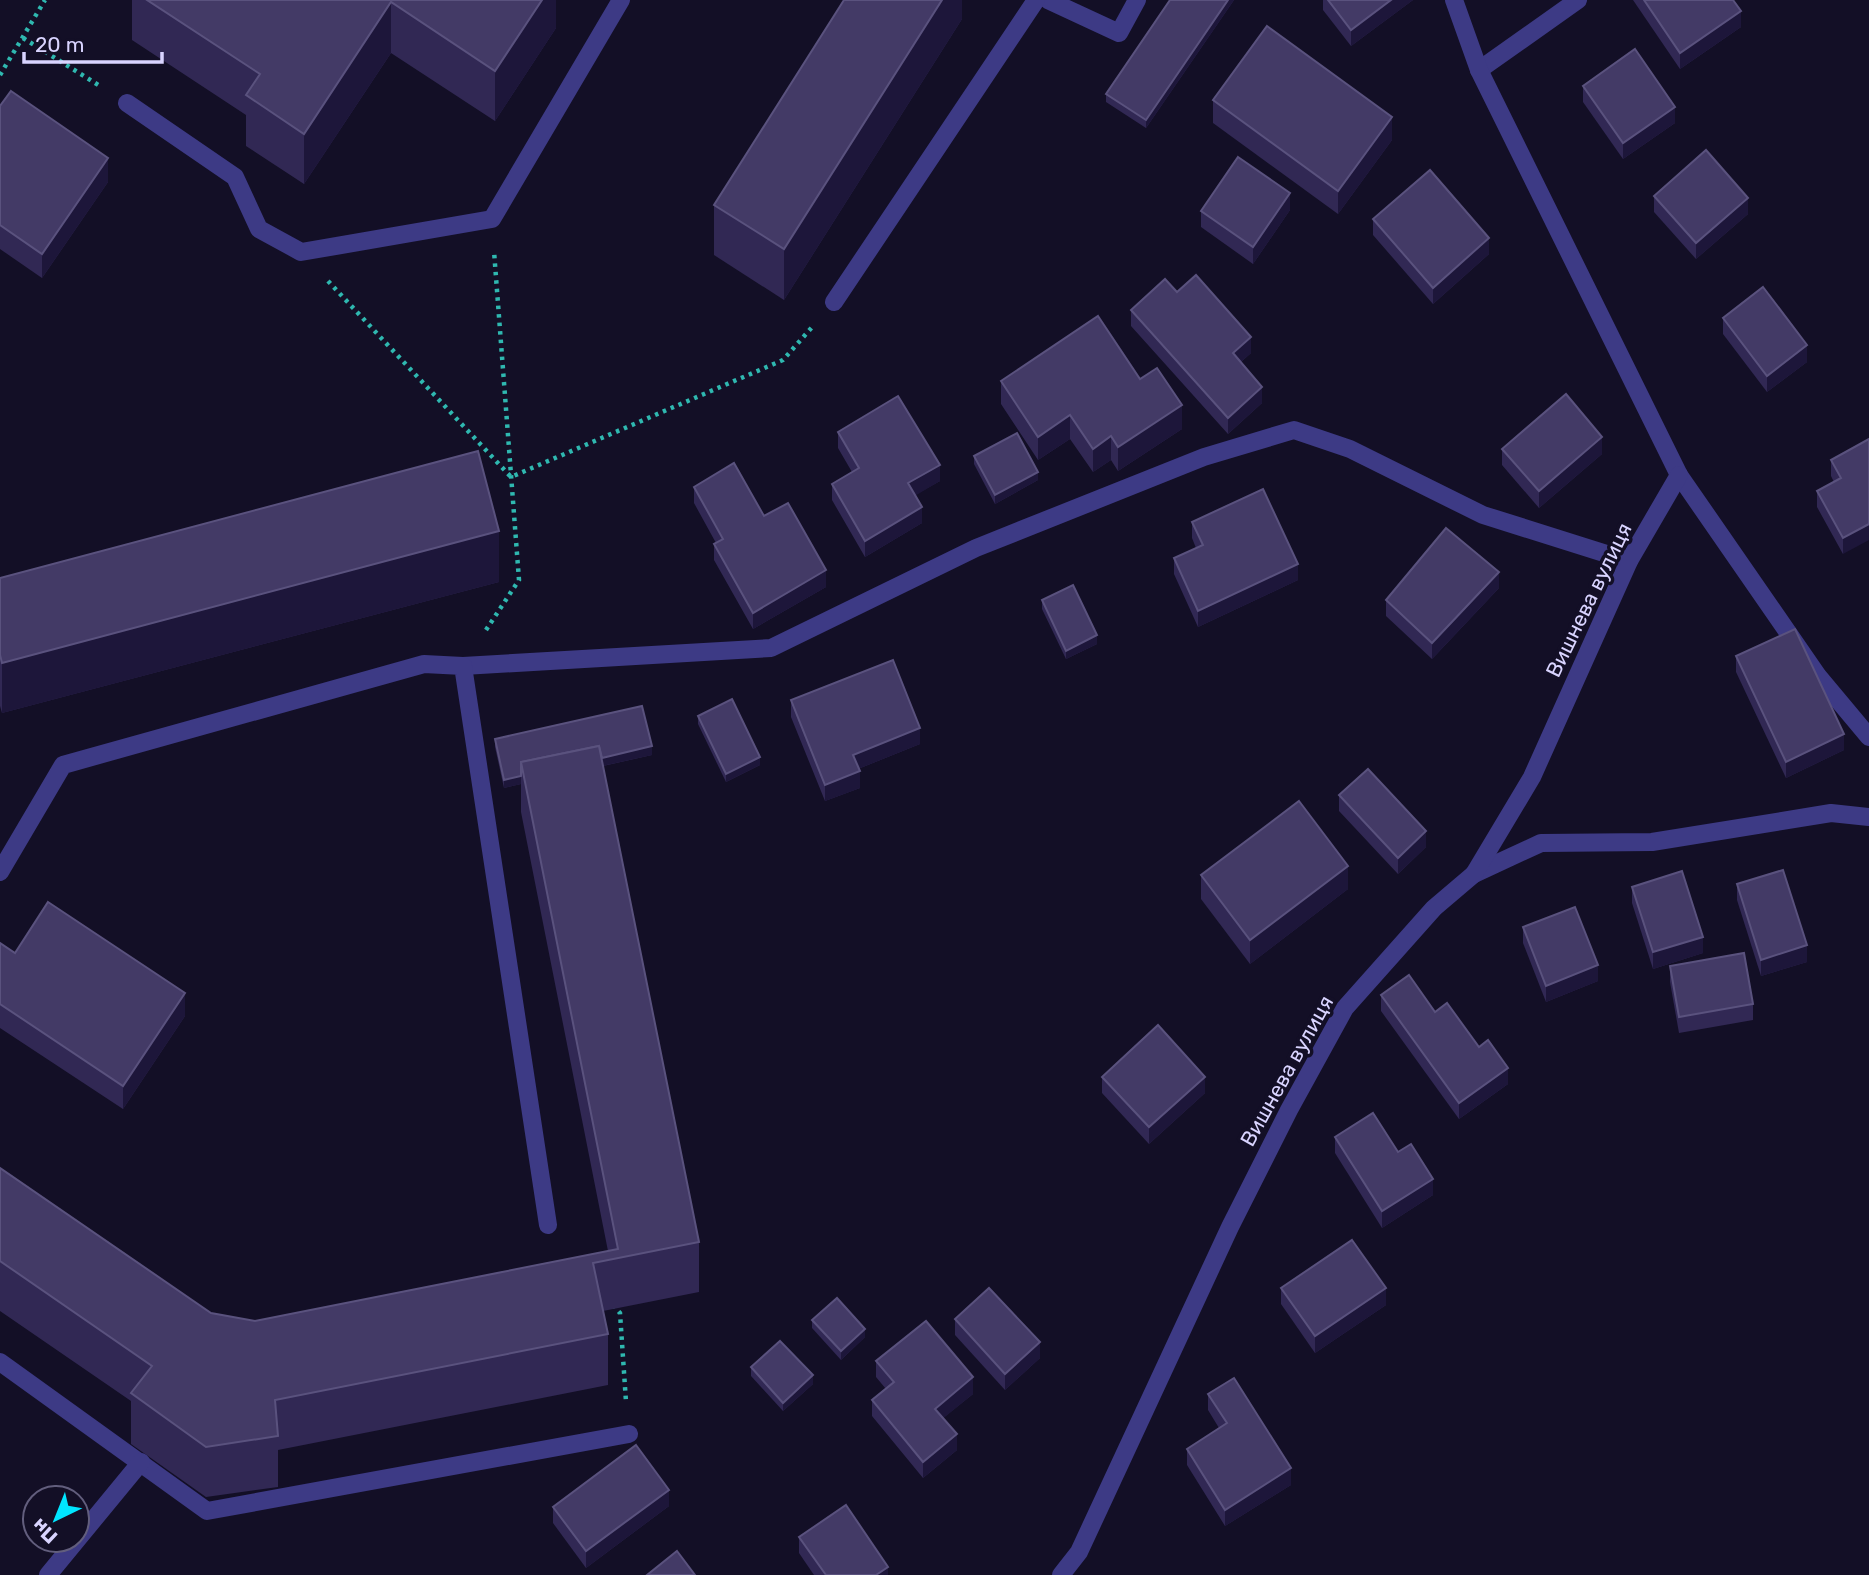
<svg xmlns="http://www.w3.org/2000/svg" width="1869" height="1575" viewBox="0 0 1869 1575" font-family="Rubik,sans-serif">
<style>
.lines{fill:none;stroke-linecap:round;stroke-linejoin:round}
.path{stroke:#2fb8b0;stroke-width:4.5;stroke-dasharray:3.5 5;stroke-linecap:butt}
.service{stroke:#3d3a85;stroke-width:18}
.minor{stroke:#3d3a85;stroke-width:18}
.wall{fill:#312854}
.shaded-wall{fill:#1d163a}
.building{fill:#433a66;stroke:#5a527e;stroke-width:2}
.labels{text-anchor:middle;stroke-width:7;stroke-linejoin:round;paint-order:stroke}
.street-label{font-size:21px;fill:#d9d4ff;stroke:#130f26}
</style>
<rect width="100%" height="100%" fill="#130f26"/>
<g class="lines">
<!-- path -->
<g class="path">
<path d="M 23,38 L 100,86"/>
<path d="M 0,75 L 45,0"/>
<path d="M 328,281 L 511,477 L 783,360 L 814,325"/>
<path d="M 486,630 L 519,580 L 494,251"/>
<path d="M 613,1305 L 620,1313 L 626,1402"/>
</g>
<!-- service -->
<g class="service">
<path d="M 1048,0 L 1119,33 L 1137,0"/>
<path d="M 1479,70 L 1578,0"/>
<path d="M 127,103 L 235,177 L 259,229 L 301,252 L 492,219 L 621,0"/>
<path d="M 834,302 L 1036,0"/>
<path d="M 463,666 L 771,648 L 976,548 L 1204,457 L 1294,430 L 1350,449 L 1483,515 L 1629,561"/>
<path d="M 0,872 L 63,765 L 424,664 L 463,666 L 548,1225"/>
<path d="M 0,1362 L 207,1511 L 629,1434"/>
<path d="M 48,1575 L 141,1462"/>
</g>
<!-- minor -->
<g class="minor">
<path d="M 1454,0 L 1479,70 L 1679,475 L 1818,676 L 1869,737"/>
<path d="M 1474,874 L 1541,843 L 1652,842 L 1831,813 L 1869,817"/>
<path d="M 1061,1575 L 1079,1552 L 1230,1227 L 1289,1110 L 1345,1008 L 1434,908 L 1474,874 L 1532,777 L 1629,561 L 1679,475"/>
</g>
</g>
<!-- wall -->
<g class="wall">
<path d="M 132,0 L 556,0 L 556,28 L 495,121 L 391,53 L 304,184 L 246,146 L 246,115 L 132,40 Z"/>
<path d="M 962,0 L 962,19 L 784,300 L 714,255 L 714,205 Z"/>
<path d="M 1170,0 L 1234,0 L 1146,128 L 1106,102 L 1106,94 Z"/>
<path d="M 1323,0 L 1413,0 L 1351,46 L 1323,10 Z"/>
<path d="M 1633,0 L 1733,0 L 1741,27 L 1680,69 Z"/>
<path d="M 1583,86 L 1675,123 L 1623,159 L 1583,102 Z"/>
<path d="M 1213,100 L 1392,140 L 1338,214 L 1213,123 Z"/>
<path d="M 0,106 L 108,182 L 42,278 L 0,249 Z"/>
<path d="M 1654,196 L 1748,214 L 1696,259 L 1654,212 Z"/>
<path d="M 1290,210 L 1253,264 L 1201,227 L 1201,211 Z"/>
<path d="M 1373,219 L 1489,254 L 1433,304 L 1373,235 Z"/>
<path d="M 1177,292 L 1251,353 L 1241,362 L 1262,403 L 1228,434 L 1131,326 L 1131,310 Z"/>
<path d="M 1723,318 L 1807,362 L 1767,392 L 1723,334 Z"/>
<path d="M 1140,379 L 1182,429 L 1118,471 L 1111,460 L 1093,472 L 1070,439 L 1038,460 L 1001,404 L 1001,381 Z"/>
<path d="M 838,432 L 940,481 L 915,495 L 922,523 L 865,557 L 832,500 L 832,484 L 852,472 L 838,448 Z"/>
<path d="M 1869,439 L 1843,554 L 1817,507 L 1817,491 L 1834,482 L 1831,476 L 1831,460 Z"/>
<path d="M 1502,449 L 1602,454 L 1539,508 L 1502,465 Z"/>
<path d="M 974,456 L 1038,480 L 995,504 L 974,464 Z"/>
<path d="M 694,487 L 764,516 L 826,587 L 753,629 L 714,560 L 714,544 L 716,543 L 694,503 Z"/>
<path d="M 1192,522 L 1298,580 L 1198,627 L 1174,574 L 1174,558 L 1196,548 L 1192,538 Z"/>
<path d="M 0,578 L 499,582 L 2,713 L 0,706 Z"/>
<path d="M 1499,588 L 1432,659 L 1386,616 L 1386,600 Z"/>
<path d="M 1042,600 L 1097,644 L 1066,659 L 1042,609 Z"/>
<path d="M 1736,656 L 1844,750 L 1786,778 L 1736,672 Z"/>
<path d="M 791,700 L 920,744 L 858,769 L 860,788 L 825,801 L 791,717 Z"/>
<path d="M 698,716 L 760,765 L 726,782 L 698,724 Z"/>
<path d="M 495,739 L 652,755 L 603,766 L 699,1242 L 699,1292 L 603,1311 L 608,1334 L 608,1385 L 278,1450 L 278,1487 L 206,1497 L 131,1444 L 131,1401 L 0,1311 L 0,1168 L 211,1313 L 255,1321 L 608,1251 L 521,812 L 521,784 L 504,788 L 495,747 Z"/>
<path d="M 1339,795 L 1426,847 L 1398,874 L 1339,811 Z"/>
<path d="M 1201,875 L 1348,889 L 1250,964 L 1201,899 Z"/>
<path d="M 1737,884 L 1807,962 L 1761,976 L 1737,900 Z"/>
<path d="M 1632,887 L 1703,953 L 1653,969 L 1632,903 Z"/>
<path d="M 1523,927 L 1598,981 L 1546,1002 L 1523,943 Z"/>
<path d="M 0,943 L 15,953 L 185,1016 L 123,1109 L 0,1028 Z"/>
<path d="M 1670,966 L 1753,1004 L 1753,1020 L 1679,1033 L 1670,982 Z"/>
<path d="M 1381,995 L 1435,1012 L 1479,1047 L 1508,1084 L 1459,1119 L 1381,1011 Z"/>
<path d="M 1102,1077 L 1205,1093 L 1149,1144 L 1102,1093 Z"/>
<path d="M 1335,1137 L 1398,1152 L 1433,1195 L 1382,1228 L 1335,1153 Z"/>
<path d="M 1281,1288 L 1386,1305 L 1315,1353 L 1281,1304 Z"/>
<path d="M 955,1319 L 1040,1358 L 1005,1390 L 955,1335 Z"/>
<path d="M 812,1320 L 865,1337 L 841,1360 L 812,1328 Z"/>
<path d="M 876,1361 L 973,1394 L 943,1418 L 957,1450 L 923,1478 L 872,1416 L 872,1400 L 886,1389 L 876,1377 Z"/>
<path d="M 751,1367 L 813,1384 L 783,1411 L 751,1376 Z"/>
<path d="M 1208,1394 L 1291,1485 L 1225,1526 L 1187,1465 L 1187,1449 L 1219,1428 L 1208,1410 Z"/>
<path d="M 669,1506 L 586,1568 L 553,1523 L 553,1507 Z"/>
<path d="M 799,1537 L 888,1575 L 814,1575 L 799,1553 Z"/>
</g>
<!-- shaded-wall -->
<g class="shaded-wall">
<path d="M 542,0 L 556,0 L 556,28 L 495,121 L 495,71 Z"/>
<path d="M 942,0 L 962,0 L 962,19 L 784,300 L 784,249 Z"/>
<path d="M 1228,0 L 1234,0 L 1146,128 L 1146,120 Z"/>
<path d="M 1391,0 L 1413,0 L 1351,46 L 1351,30 Z"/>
<path d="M 391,2 L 391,53 L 304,184 L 304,134 Z"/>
<path d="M 1741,11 L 1741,27 L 1680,69 L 1680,53 Z"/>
<path d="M 1675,107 L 1675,123 L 1623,159 L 1623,143 Z"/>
<path d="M 1392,117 L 1392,140 L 1338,214 L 1338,191 Z"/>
<path d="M 108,158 L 108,182 L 42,278 L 42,254 Z"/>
<path d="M 1290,193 L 1290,210 L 1253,264 L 1253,247 Z"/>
<path d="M 1748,198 L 1748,214 L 1696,259 L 1696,243 Z"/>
<path d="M 1489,238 L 1489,254 L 1433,304 L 1433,288 Z"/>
<path d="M 1251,337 L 1251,353 L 1233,369 L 1233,353 Z"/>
<path d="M 1807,345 L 1807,362 L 1767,392 L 1767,376 Z"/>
<path d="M 1262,387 L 1262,403 L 1228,434 L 1228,418 Z"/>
<path d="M 1182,405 L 1182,429 L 1118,471 L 1118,447 Z"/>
<path d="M 1070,415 L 1070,439 L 1038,460 L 1038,437 Z"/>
<path d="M 1111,436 L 1111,460 L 1093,472 L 1093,449 Z"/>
<path d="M 1602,437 L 1602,454 L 1539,508 L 1539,491 Z"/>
<path d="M 940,465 L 940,481 L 908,500 L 908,483 Z"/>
<path d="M 1038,472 L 1038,480 L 995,504 L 995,495 Z"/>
<path d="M 922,507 L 922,523 L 865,557 L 865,541 Z"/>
<path d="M 1869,524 L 1869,540 L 1843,554 L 1843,538 Z"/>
<path d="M 499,531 L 499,582 L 2,713 L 2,663 Z"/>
<path d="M 1298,564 L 1298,580 L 1198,627 L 1198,611 Z"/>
<path d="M 826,570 L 826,587 L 753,629 L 753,613 Z"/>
<path d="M 1499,572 L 1499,588 L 1432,659 L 1432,643 Z"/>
<path d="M 1097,635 L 1097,644 L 1066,659 L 1066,651 Z"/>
<path d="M 920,728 L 920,744 L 853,771 L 853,755 Z"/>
<path d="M 1844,734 L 1844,750 L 1786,778 L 1786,762 Z"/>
<path d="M 652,746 L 652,755 L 525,783 L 524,775 Z"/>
<path d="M 760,757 L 760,765 L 726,782 L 726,774 Z"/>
<path d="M 860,771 L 860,788 L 825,801 L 825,785 Z"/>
<path d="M 521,776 L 521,784 L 504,788 L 504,780 Z"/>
<path d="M 1426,831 L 1426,847 L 1398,874 L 1398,858 Z"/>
<path d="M 1348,866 L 1348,889 L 1250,964 L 1250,940 Z"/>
<path d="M 1703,937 L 1703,953 L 1653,969 L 1653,952 Z"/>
<path d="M 1807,945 L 1807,962 L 1761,976 L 1761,960 Z"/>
<path d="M 1598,965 L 1598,981 L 1546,1002 L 1546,986 Z"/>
<path d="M 185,993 L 185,1016 L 123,1109 L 123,1086 Z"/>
<path d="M 1508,1068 L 1508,1084 L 1459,1119 L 1459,1103 Z"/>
<path d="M 1205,1077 L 1205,1093 L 1149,1144 L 1149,1127 Z"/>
<path d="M 1433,1179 L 1433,1195 L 1382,1228 L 1382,1211 Z"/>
<path d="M 1386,1288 L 1386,1305 L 1315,1353 L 1315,1336 Z"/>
<path d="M 865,1329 L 865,1337 L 841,1360 L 841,1351 Z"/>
<path d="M 1040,1342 L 1040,1358 L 1005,1390 L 1005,1374 Z"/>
<path d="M 813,1375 L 813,1384 L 783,1411 L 783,1403 Z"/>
<path d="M 973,1377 L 973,1394 L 935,1425 L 935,1409 Z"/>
<path d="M 957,1434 L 957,1450 L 923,1478 L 923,1462 Z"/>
<path d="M 1291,1468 L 1291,1485 L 1225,1526 L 1225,1510 Z"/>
<path d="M 669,1490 L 669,1506 L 586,1568 L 586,1551 Z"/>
<path d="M 888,1567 L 888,1575 L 876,1575 Z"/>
</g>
<!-- building -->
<g class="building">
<path d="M 147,0 L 542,0 L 495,71 L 391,2 L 304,134 L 246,95 L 260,74 Z"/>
<path d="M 844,0 L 942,0 L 784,249 L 714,205 Z"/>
<path d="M 1170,0 L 1228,0 L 1146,120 L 1106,94 Z"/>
<path d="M 1328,0 L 1391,0 L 1351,30 Z"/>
<path d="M 1644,0 L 1733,0 L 1741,11 L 1680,53 Z"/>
<path d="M 1267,26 L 1392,117 L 1338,191 L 1213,100 Z"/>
<path d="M 1635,49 L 1675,107 L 1623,143 L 1583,86 Z"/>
<path d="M 11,91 L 108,158 L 42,254 L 0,225 L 0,106 Z"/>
<path d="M 1706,150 L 1748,198 L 1696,243 L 1654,196 Z"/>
<path d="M 1238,157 L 1290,193 L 1253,247 L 1201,211 Z"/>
<path d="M 1430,170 L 1489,238 L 1433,288 L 1373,219 Z"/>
<path d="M 1196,275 L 1251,337 L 1233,353 L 1262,387 L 1228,418 L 1131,310 L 1165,279 L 1177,292 Z"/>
<path d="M 1763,287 L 1807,345 L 1767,376 L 1723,318 Z"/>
<path d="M 1098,316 L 1140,379 L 1157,368 L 1182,405 L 1118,447 L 1111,436 L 1093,449 L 1070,415 L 1038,437 L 1001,381 Z"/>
<path d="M 1566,394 L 1602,437 L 1539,491 L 1502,449 Z"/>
<path d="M 898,396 L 940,465 L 908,483 L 922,507 L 865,541 L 832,484 L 859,468 L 838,432 Z"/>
<path d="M 1017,433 L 1038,472 L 995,495 L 974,456 Z"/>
<path d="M 1869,439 L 1869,524 L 1843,538 L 1817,491 L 1841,478 L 1831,460 Z"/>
<path d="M 478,451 L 499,531 L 2,663 L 0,655 L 0,578 Z"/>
<path d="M 734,463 L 764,516 L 788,503 L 826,570 L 753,613 L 714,544 L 723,539 L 694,487 Z"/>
<path d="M 1263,489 L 1298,564 L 1198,611 L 1174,558 L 1203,545 L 1192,522 Z"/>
<path d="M 1446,528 L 1499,572 L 1432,643 L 1386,600 Z"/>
<path d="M 1073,585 L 1097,635 L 1066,651 L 1042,600 Z"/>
<path d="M 1795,629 L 1844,734 L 1786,762 L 1736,656 Z"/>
<path d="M 893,660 L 920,728 L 853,755 L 860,771 L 825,785 L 791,700 Z"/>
<path d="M 732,699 L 760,757 L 726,774 L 698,716 Z"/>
<path d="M 642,706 L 652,746 L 602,758 L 599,746 L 521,762 L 521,776 L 504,780 L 495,739 Z"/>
<path d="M 599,746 L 699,1242 L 593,1263 L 608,1334 L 275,1400 L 278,1436 L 206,1447 L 131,1393 L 152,1366 L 0,1261 L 0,1168 L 211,1313 L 255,1321 L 618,1249 L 521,762 Z"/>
<path d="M 1368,769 L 1426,831 L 1398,858 L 1339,795 Z"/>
<path d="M 1299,801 L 1348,866 L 1250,940 L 1201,875 Z"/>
<path d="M 1783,870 L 1807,945 L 1761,960 L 1737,884 Z"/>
<path d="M 1682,871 L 1703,937 L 1653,952 L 1632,887 Z"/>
<path d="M 48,902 L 185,993 L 123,1086 L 0,1004 L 0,943 L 15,953 Z"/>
<path d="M 1575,907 L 1598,965 L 1546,986 L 1523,927 Z"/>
<path d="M 1744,953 L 1753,1004 L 1679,1017 L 1670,966 Z"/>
<path d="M 1409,975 L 1435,1012 L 1447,1003 L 1479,1047 L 1488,1040 L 1508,1068 L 1459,1103 L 1381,995 Z"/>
<path d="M 1158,1025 L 1205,1077 L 1149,1127 L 1102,1077 Z"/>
<path d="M 1373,1113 L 1398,1152 L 1411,1144 L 1433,1179 L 1382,1211 L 1335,1137 Z"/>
<path d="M 1352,1240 L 1386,1288 L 1315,1336 L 1281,1288 Z"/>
<path d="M 989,1288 L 1040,1342 L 1005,1374 L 955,1319 Z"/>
<path d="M 837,1298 L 865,1329 L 841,1351 L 812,1320 Z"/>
<path d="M 926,1321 L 973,1377 L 935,1409 L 957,1434 L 923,1462 L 872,1400 L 894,1382 L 876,1361 Z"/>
<path d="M 780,1341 L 813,1375 L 783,1403 L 751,1367 Z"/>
<path d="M 1234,1378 L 1291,1468 L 1225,1510 L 1187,1449 L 1227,1423 L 1208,1394 Z"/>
<path d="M 636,1445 L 669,1490 L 586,1551 L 553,1507 Z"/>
<path d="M 846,1505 L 888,1567 L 876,1575 L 826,1575 L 799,1537 Z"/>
<path d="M 677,1551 L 695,1575 L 647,1575 Z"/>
</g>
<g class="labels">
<!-- street labels -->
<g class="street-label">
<text transform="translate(1589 600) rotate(-64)" y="7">Вишнева вулиця</text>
<text transform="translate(1287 1071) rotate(-61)" y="7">Вишнева вулиця</text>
</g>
</g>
<!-- north arrow -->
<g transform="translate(56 1519) rotate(223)"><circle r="33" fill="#130f26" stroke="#625e7d" stroke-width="2"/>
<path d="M0-5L12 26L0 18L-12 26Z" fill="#00e5ff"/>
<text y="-10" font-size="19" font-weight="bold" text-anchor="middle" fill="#d9d4ff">Пн</text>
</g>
<!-- scale -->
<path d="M24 52v10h138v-10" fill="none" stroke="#d9d4ff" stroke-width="3.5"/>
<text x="35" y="52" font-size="21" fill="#d9d4ff" stroke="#130f26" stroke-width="5" paint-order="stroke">20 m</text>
</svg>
